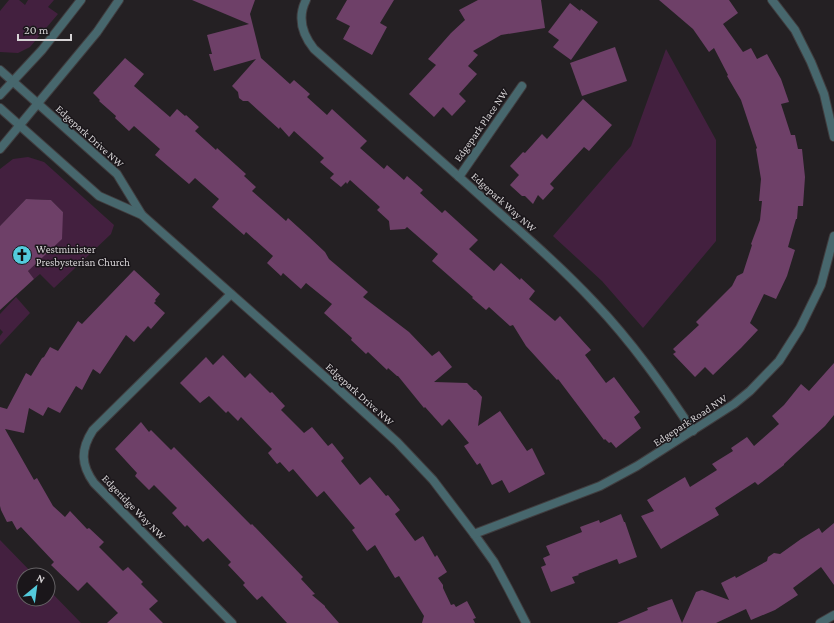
<svg xmlns="http://www.w3.org/2000/svg" width="834" height="623" viewBox="0 0 834 623" font-family="'Crimson Pro',serif">
<style>
.green{fill:#43203f}
.building{fill:#6e4068}
.lines{fill:none;stroke-linecap:round;stroke-linejoin:round}
.minor-casing{stroke:#403d3f;stroke-width:10}
.tertiary-casing{stroke:#403d3f;stroke-width:10}
.minor{stroke:#47676d;stroke-width:8}
.tertiary{stroke:#47676d;stroke-width:8}
.labels{text-anchor:middle;stroke-width:3;stroke-linejoin:round;paint-order:stroke}
.street-label{font-size:11px;fill:#d6d3d5;stroke:#1a161a}
.poi-label{font-size:11px;fill:#d6d3d5;stroke:#1a161a;text-anchor:start}
</style>
<rect width="100%" height="100%" fill="#242023"/>
<!-- green -->
<g class="green">
<path d="M 9,0 L 19,0 L 25,5 L 28,0 L 54,0 L 48,7 L 58,14 L 30,47 L 18,53 L 0,52 L 0,11 Z"/>
<path d="M 666,49 L 716,140 L 716,241 L 643,328 L 602,281 L 553,236 L 631,146 Z"/>
<path d="M 28,157 L 44,162 L 114,225 L 111,234 L 54,288 L 40,274 L 34,279 L 28,271 L 63,212 L 51,200 L 26,199 L 0,226 L 0,169 L 13,159 Z"/>
<path d="M 16,297 L 30,313 L 0,345 L 0,336 L 3,332 L 0,329 L 0,314 Z"/>
<path d="M 0,540 L 34,575 L 24,575 L 24,599 L 48,599 L 48,589 L 81,623 L 0,623 Z"/>
</g>
<!-- building -->
<g class="building">
<path d="M 192,0 L 255,0 L 250,14 L 261,58 L 290,84 L 294,80 L 310,94 L 307,97 L 327,115 L 332,109 L 367,141 L 360,148 L 384,169 L 387,165 L 404,180 L 407,176 L 423,190 L 420,193 L 442,213 L 445,210 L 478,240 L 469,249 L 494,271 L 501,263 L 520,280 L 521,278 L 535,291 L 529,299 L 555,321 L 560,316 L 591,350 L 585,355 L 606,383 L 614,377 L 640,412 L 634,417 L 641,428 L 616,448 L 611,442 L 609,443 L 605,439 L 604,440 L 558,379 L 557,380 L 526,346 L 513,325 L 510,326 L 489,307 L 486,310 L 472,298 L 473,297 L 432,261 L 438,254 L 407,227 L 405,229 L 390,230 L 389,221 L 377,210 L 380,207 L 350,180 L 347,184 L 346,182 L 341,187 L 330,178 L 334,174 L 320,162 L 324,158 L 294,131 L 289,137 L 280,127 L 279,129 L 248,101 L 243,101 L 239,98 L 238,92 L 232,86 L 256,59 L 214,71 L 209,54 L 212,54 L 207,35 L 249,24 Z"/>
<path d="M 347,0 L 394,0 L 380,23 L 387,27 L 372,55 L 343,39 L 350,26 L 336,19 Z"/>
<path d="M 478,0 L 541,0 L 545,28 L 501,35 L 473,51 L 478,55 L 468,66 L 477,74 L 459,94 L 466,101 L 452,116 L 443,107 L 434,117 L 409,94 L 436,65 L 428,59 L 451,33 L 465,20 L 459,10 Z"/>
<path d="M 659,0 L 729,0 L 738,13 L 723,24 L 743,52 L 751,48 L 757,59 L 767,54 L 781,79 L 789,102 L 781,104 L 791,135 L 795,135 L 798,149 L 802,149 L 805,177 L 803,206 L 798,206 L 797,219 L 796,219 L 788,247 L 795,250 L 787,276 L 776,299 L 764,294 L 750,323 L 758,330 L 741,348 L 713,375 L 705,367 L 695,377 L 673,354 L 676,352 L 673,349 L 699,325 L 696,322 L 732,286 L 737,276 L 743,273 L 752,245 L 751,244 L 760,220 L 762,201 L 759,201 L 761,179 L 756,149 L 757,148 L 741,100 L 727,76 L 728,75 L 714,48 L 709,52 L 693,29 Z"/>
<path d="M 570,3 L 580,11 L 581,9 L 598,22 L 571,60 L 553,47 L 559,40 L 548,32 Z"/>
<path d="M 615,47 L 627,81 L 582,96 L 570,63 Z"/>
<path d="M 125,58 L 144,74 L 134,86 L 170,117 L 177,109 L 185,116 L 186,115 L 199,127 L 195,131 L 216,150 L 217,148 L 246,174 L 244,176 L 256,187 L 252,191 L 286,221 L 288,218 L 309,237 L 325,252 L 329,259 L 368,292 L 363,297 L 409,332 L 432,356 L 439,351 L 452,367 L 434,382 L 467,383 L 474,390 L 476,390 L 482,397 L 478,426 L 500,411 L 527,451 L 532,448 L 545,474 L 509,493 L 502,480 L 492,485 L 480,463 L 477,465 L 464,446 L 469,443 L 449,419 L 442,426 L 425,407 L 424,408 L 398,376 L 397,376 L 388,368 L 387,370 L 368,352 L 366,354 L 351,340 L 352,338 L 324,313 L 332,304 L 306,283 L 301,289 L 283,273 L 281,276 L 267,263 L 273,256 L 246,232 L 244,235 L 212,207 L 219,199 L 195,178 L 189,184 L 155,155 L 160,149 L 134,126 L 129,131 L 115,118 L 116,116 L 99,101 L 100,100 L 93,93 Z"/>
<path d="M 583,99 L 612,125 L 589,151 L 584,147 L 550,184 L 554,188 L 543,200 L 538,195 L 533,204 L 525,196 L 522,196 L 512,187 L 510,185 L 519,175 L 510,166 L 523,152 L 525,153 L 542,134 L 547,139 Z"/>
<path d="M 26,199 L 51,200 L 63,212 L 62,239 L 28,271 L 34,279 L 0,310 L 0,226 Z"/>
<path d="M 134,270 L 160,294 L 155,300 L 156,301 L 154,303 L 165,313 L 151,329 L 148,326 L 134,342 L 126,335 L 100,374 L 93,369 L 82,390 L 76,386 L 60,413 L 48,407 L 43,416 L 29,408 L 24,433 L 5,429 L 34,480 L 37,478 L 53,506 L 65,517 L 70,511 L 87,529 L 89,528 L 104,542 L 99,547 L 123,571 L 128,567 L 143,582 L 141,584 L 158,601 L 149,609 L 163,623 L 107,623 L 118,613 L 87,582 L 78,591 L 51,565 L 54,562 L 21,527 L 17,530 L 12,521 L 7,522 L 1,510 L 0,506 L 0,407 L 7,409 L 26,373 L 31,376 L 42,358 L 44,357 L 50,347 L 58,351 L 78,321 L 82,324 Z"/>
<path d="M 223,355 L 245,378 L 250,373 L 270,393 L 272,392 L 285,406 L 281,410 L 304,433 L 312,427 L 328,446 L 332,443 L 344,458 L 341,461 L 360,485 L 370,477 L 386,496 L 388,495 L 400,510 L 395,514 L 415,541 L 423,536 L 435,557 L 437,555 L 447,572 L 438,578 L 443,585 L 443,588 L 451,605 L 454,604 L 456,607 L 467,601 L 476,618 L 473,619 L 475,623 L 422,623 L 424,616 L 399,576 L 395,578 L 375,545 L 367,551 L 352,530 L 355,528 L 324,491 L 317,497 L 293,469 L 289,472 L 280,462 L 277,464 L 268,453 L 272,449 L 241,417 L 238,421 L 228,411 L 226,413 L 209,396 L 200,403 L 180,383 L 206,357 L 213,365 Z"/>
<path d="M 834,363 L 834,415 L 825,426 L 784,464 L 784,465 L 758,485 L 755,482 L 715,508 L 719,515 L 661,549 L 641,516 L 654,511 L 647,500 L 685,477 L 690,487 L 717,470 L 712,464 L 733,451 L 731,448 L 747,437 L 754,446 L 779,424 L 772,416 L 784,405 L 801,384 L 809,391 Z"/>
<path d="M 141,422 L 149,432 L 151,430 L 171,450 L 174,447 L 251,525 L 252,524 L 303,577 L 301,579 L 315,594 L 312,595 L 325,606 L 325,607 L 339,623 L 287,623 L 262,596 L 257,600 L 243,585 L 245,583 L 228,565 L 231,562 L 208,538 L 203,542 L 187,525 L 185,527 L 172,513 L 177,508 L 154,485 L 149,490 L 135,476 L 137,473 L 115,449 Z"/>
<path d="M 621,514 L 624,522 L 625,522 L 637,557 L 619,564 L 617,559 L 578,574 L 579,575 L 572,577 L 575,583 L 551,592 L 541,567 L 546,565 L 543,558 L 550,555 L 546,546 L 582,532 L 580,527 L 599,520 L 600,523 Z"/>
<path d="M 834,523 L 834,585 L 821,567 L 793,588 L 798,595 L 775,610 L 751,620 L 746,609 L 716,623 L 682,623 L 696,592 L 702,590 L 729,600 L 721,583 L 735,576 L 736,578 L 767,561 L 768,557 L 774,553 L 780,554 L 801,539 L 819,528 L 822,533 Z"/>
<path d="M 672,599 L 682,623 L 617,623 L 648,610 L 647,608 Z"/>
</g>
<g class="lines">
<!-- minor casing -->
<g class="minor-casing">
<g id="minor">
<path d="M 306,0 C 297,18 302,34 314,49 C 374,102 435,155 495,209 C 529,239 563,269 594,302 C 632,342 663,386 693,431"/>
<path d="M 772,0 L 795,30 L 811,62 L 824,94 L 834,137"/>
<path d="M 0,70 L 117,174 L 142,215"/>
<path d="M 0,108 L 99,196 L 142,215 L 333,384 L 397,442 L 433,480 L 474,534 L 494,562 L 508,588 L 526,623"/>
<path d="M 459,177 L 522,86"/>
<path d="M 231,294 L 93,430 C 80,450 81,465 94,483 L 232,623"/>
<path d="M 474,534 L 600,486 L 637,466 L 734,404 L 750,391 L 779,361 L 800,328 L 821,285 L 834,236"/>
<path d="M 820,623 L 834,615"/>
</g>
</g>
<!-- tertiary casing -->
<g class="tertiary-casing">
<g id="tertiary">
<path d="M 0,95 L 42,50 L 81,0"/>
<path d="M 0,149 L 97,32 L 119,0"/>
</g>
</g>
<!-- minor -->
<use href="#minor" class="minor"/>
<!-- tertiary -->
<use href="#tertiary" class="tertiary"/>
</g>
<!-- icons -->
<defs>
<g id="church-disc" transform="scale(1)"><circle r="9.5" fill="#53cadc" stroke="#1a161a"/><path d="M-1.2-6h2.4v3.5h3.3v2.4h-3.3V6h-2.4V-.1h-3.3v-2.4h3.3Z" fill="#111"/></g>
</defs>
<g fill-rule="evenodd">
<use href="#church-disc" x="22" y="255"/>
</g>
<g class="labels">
<!-- street labels -->
<g class="street-label">
<text transform="translate(481 125) rotate(-55)" y="4">Edgepark Place NW</text>
<text transform="translate(90 136) rotate(42)" y="4">Edgepark Drive NW</text>
<text transform="translate(504 202) rotate(42)" y="4">Edgepark Way NW</text>
<text transform="translate(360 394) rotate(42)" y="4">Edgepark Drive NW</text>
<text transform="translate(690 420) rotate(-33)" y="4">Edgepark Road NW</text>
<text transform="translate(134 507) rotate(46)" y="4">Edgeridge Way NW</text>
</g>
<!-- poi labels -->
<g class="poi-label">
<text x="36" y="253">Westminister<tspan x="36" dy="13">Presbysterian Church</tspan></text>
</g>
</g>
<!-- north arrow -->
<g transform="translate(36 587) rotate(29)"><circle r="19" fill="#1a161a" stroke="#656265"/>
<path d="M0-3L7 15L0 10L-7 15Z" fill="#53cadc"/>
<text y="-6" font-size="11" font-weight="bold" text-anchor="middle" fill="#d6d3d5">N</text>
</g>
<!-- scale -->
<path d="M18 34v6h53v-6" fill="none" stroke="#d6d3d5" stroke-width="2"/>
<text x="24" y="34" font-size="12" fill="#d6d3d5" stroke="#1a161a" stroke-width="3" paint-order="stroke">20 m</text>
</svg>
